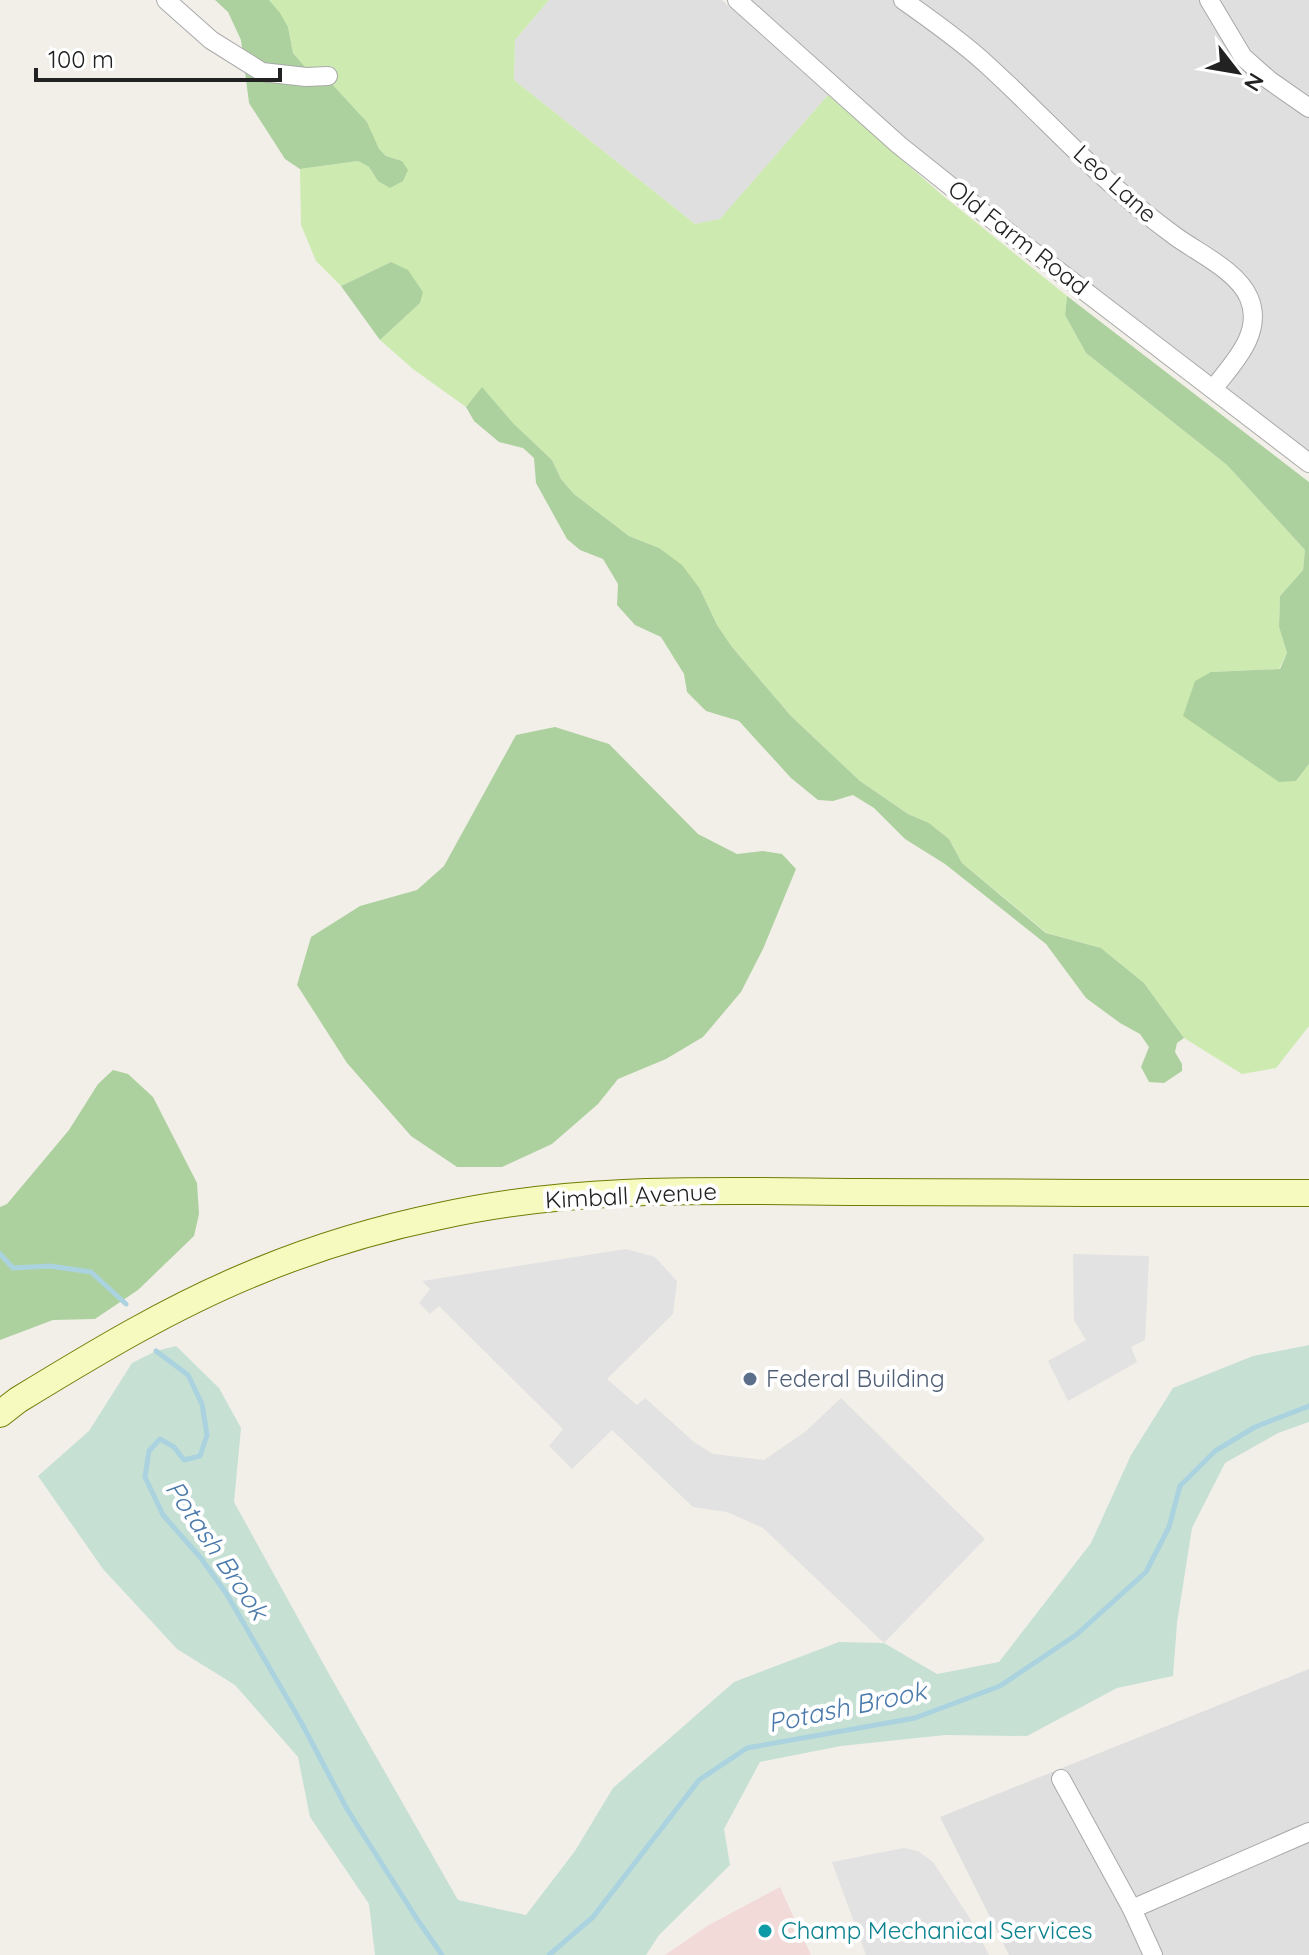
<svg xmlns="http://www.w3.org/2000/svg" width="1309" height="1955" viewBox="0 0 1309 1955" font-family="Quicksand,sans-serif">
<style>
.residential{fill:#e0dfdf}
.commercial{fill:#f2dad9}
.grass{fill:#cdebb0}
.forest{fill:#add19e}
.wetland{fill:#c6e0d4}
.parking{fill:#e2e2e2}
.lines{fill:none;stroke-linecap:round;stroke-linejoin:round}
.stream{stroke:#aad3df;stroke-width:5}
.minor-casing{stroke:#a9a9a9;stroke-width:20}
.secondary-casing{stroke:#707d05;stroke-width:28}
.minor{stroke:#fff;stroke-width:18}
.secondary{stroke:#f7fabf;stroke-width:26}
.service-dot{fill:#5c6f8a;stroke:#fff;stroke-width:3}
.culture-dot{fill:#0f9aa8;stroke:#fff;stroke-width:3}
.labels{text-anchor:middle;stroke-width:8;stroke-linejoin:round;paint-order:stroke}
.street-label{font-size:24px;fill:#222;stroke:#fff}
.service-label{font-size:24px;fill:#4e5e75;stroke:#fff;text-anchor:start}
.culture-label{font-size:24px;fill:#0d838f;stroke:#fff;text-anchor:start}
.water-label{font-size:26px;font-style:italic;fill:#4a7aab;stroke:#fff}
</style>
<rect width="100%" height="100%" fill="#f2efe9"/>
<!-- residential -->
<g class="residential">
<path d="M 549,0 L 722,0 L 828,95 L 720,220 L 695,224 L 514,80 L 515,40 Z"/>
<path d="M 750,0 L 1309,0 L 1309,453 L 1181,352 L 962,186 L 883,121 Z"/>
<path d="M 1309,1669 L 1309,1955 L 1009,1955 L 940,1817 Z"/>
</g>
<!-- commercial -->
<path class="commercial" d="M 780,1887 L 811,1955 L 665,1955 L 707,1926 Z"/>
<!-- grass -->
<path class="grass" d="M 269,0 L 549,0 L 515,40 L 514,80 L 695,224 L 720,219 L 828,95 L 941,194 L 1067,296 L 1065,315 L 1086,353 L 1227,465 L 1305,550 L 1303,570 L 1280,596 L 1279,627 L 1287,653 L 1279,669 L 1211,672 L 1296,781 L 1309,764 L 1309,1026 L 1276,1068 L 1242,1074 L 1184,1038 L 1144,983 L 1101,948 L 1047,933 L 962,863 L 949,839 L 929,823 L 908,814 L 860,781 L 791,716 L 732,647 L 717,625 L 700,589 L 659,548 L 629,536 L 574,494 L 561,479 L 552,460 L 513,423 L 482,388 L 466,407 L 413,369 L 380,340 L 420,303 L 391,262 L 341,286 L 316,261 L 301,225 L 300,169 L 358,161 L 369,167 L 378,181 L 402,161 L 386,156 L 378,149 L 367,122 L 332,84 L 306,68 L 293,53 L 288,27 Z"/>
<!-- forest -->
<g class="forest">
<path d="M 215,0 L 269,0 L 280,13 L 288,27 L 293,53 L 306,68 L 332,84 L 367,122 L 379,149 L 386,156 L 402,161 L 408,170 L 403,181 L 390,188 L 378,181 L 369,167 L 358,161 L 300,169 L 285,159 L 249,103 L 241,40 L 228,12 Z"/>
<path d="M 391,262 L 408,270 L 423,292 L 420,303 L 380,340 L 341,286 Z"/>
<path d="M 1067,296 L 1309,482 L 1309,764 L 1296,781 L 1279,782 L 1183,716 L 1195,681 L 1211,672 L 1280,669 L 1287,653 L 1279,627 L 1280,596 L 1303,570 L 1305,550 L 1227,465 L 1086,353 L 1065,315 Z"/>
<path d="M 482,387 L 513,423 L 552,460 L 561,479 L 574,494 L 629,536 L 659,548 L 682,565 L 700,589 L 717,625 L 732,647 L 791,716 L 860,781 L 908,814 L 929,823 L 949,839 L 962,863 L 1046,933 L 1101,948 L 1144,983 L 1184,1038 L 1177,1043 L 1175,1052 L 1182,1064 L 1182,1071 L 1164,1083 L 1149,1082 L 1141,1067 L 1149,1047 L 1140,1034 L 1120,1023 L 1086,998 L 1046,944 L 945,864 L 905,839 L 874,808 L 853,795 L 833,801 L 818,800 L 791,778 L 739,721 L 706,711 L 687,692 L 684,674 L 661,637 L 635,625 L 617,605 L 618,584 L 603,559 L 580,550 L 567,539 L 536,483 L 534,458 L 523,448 L 499,442 L 474,421 L 466,407 Z"/>
<path d="M 555,727 L 609,744 L 698,834 L 737,854 L 763,851 L 782,854 L 796,869 L 763,949 L 741,992 L 703,1037 L 666,1059 L 618,1079 L 598,1104 L 552,1144 L 502,1167 L 457,1167 L 411,1136 L 347,1063 L 297,985 L 311,937 L 360,906 L 417,890 L 444,866 L 516,735 Z"/>
<path d="M 113,1070 L 128,1074 L 153,1097 L 197,1183 L 199,1214 L 194,1236 L 138,1290 L 95,1319 L 53,1320 L 0,1340 L 0,1207 L 7,1204 L 69,1130 L 98,1084 Z"/>
</g>
<!-- wetland -->
<path class="wetland" d="M 1309,1345 L 1309,1422 L 1278,1433 L 1225,1463 L 1192,1528 L 1177,1623 L 1173,1676 L 1117,1688 L 1027,1736 L 945,1735 L 841,1746 L 760,1762 L 724,1829 L 730,1865 L 659,1935 L 646,1955 L 375,1955 L 369,1904 L 310,1817 L 298,1757 L 235,1685 L 177,1649 L 103,1569 L 38,1476 L 89,1431 L 132,1363 L 156,1351 L 176,1346 L 219,1388 L 241,1428 L 234,1502 L 329,1674 L 458,1900 L 526,1915 L 575,1851 L 613,1788 L 734,1682 L 839,1642 L 884,1643 L 937,1674 L 999,1662 L 1091,1543 L 1131,1455 L 1173,1388 L 1253,1356 Z"/>
<!-- parking -->
<g class="parking">
<path d="M 626,1249 L 655,1257 L 677,1281 L 673,1314 L 607,1379 L 637,1405 L 645,1398 L 694,1442 L 713,1454 L 764,1460 L 805,1432 L 841,1398 L 985,1539 L 884,1643 L 763,1528 L 727,1512 L 693,1507 L 612,1430 L 572,1469 L 549,1446 L 563,1429 L 439,1306 L 430,1314 L 419,1303 L 430,1289 L 422,1281 Z"/>
<path d="M 1073,1254 L 1149,1256 L 1145,1340 L 1131,1347 L 1137,1362 L 1068,1401 L 1048,1361 L 1086,1340 L 1074,1320 Z"/>
<path d="M 904,1848 L 918,1851 L 933,1862 L 971,1920 L 989,1955 L 866,1955 L 832,1862 Z"/>
</g>
<g class="lines">
<!-- stream -->
<g class="stream">
<path d="M 0,1254 L 13,1268 L 50,1266 L 91,1272 L 126,1304"/>
<path d="M 156,1351 L 188,1375 L 202,1404 L 207,1435 L 200,1456 L 184,1460 L 174,1447 L 160,1439 L 149,1451 L 145,1477 L 163,1515 L 200,1557 L 226,1593 L 301,1722 L 347,1809 L 417,1919 L 442,1955"/>
<path d="M 549,1955 L 593,1917 L 699,1780 L 747,1748 L 915,1718 L 1000,1686 L 1076,1635 L 1146,1572 L 1169,1527 L 1180,1486 L 1215,1451 L 1255,1427 L 1309,1406"/>
</g>
<!-- minor casing -->
<g class="minor-casing">
<g id="minor">
<path d="M 166,0 L 211,40 L 262,72 L 306,77 L 328,76"/>
<path d="M 737,0 L 899,145 L 1018,240 L 1309,463"/>
<path d="M 903,0 C 931,20 960,40 985,63 C 1049,121 1105,186 1175,236 C 1198,253 1238,271 1249,298 C 1264,333 1233,363 1213,389"/>
<path d="M 1209,0 L 1243,57 L 1269,80 L 1309,108"/>
<path d="M 1061,1779 L 1132,1909 L 1153,1955"/>
<path d="M 1132,1909 L 1309,1832"/>
</g>
</g>
<!-- secondary casing -->
<g class="secondary-casing">
<path id="secondary" d="M 0,1414 L 18,1400 C 95,1353 171,1307 254,1273 C 314,1248 377,1229 440,1216 C 577,1185 720,1191 860,1192 C 1010,1193 1159,1193 1309,1193"/>
</g>
<!-- minor -->
<use href="#minor" class="minor"/>
<!-- secondary -->
<use href="#secondary" class="secondary"/>
</g>
<!-- markers -->
<circle class="service-dot" cx="750" cy="1379" r="8"/>
<circle class="culture-dot" cx="765" cy="1931" r="8"/>
<g class="labels">
<!-- street labels -->
<g class="street-label">
<text transform="translate(1115 184) rotate(42)" y="8">Leo Lane</text>
<text transform="translate(1018 238) rotate(38)" y="8">Old Farm Road</text>
<text transform="translate(631 1196) rotate(-3)" y="8">Kimball Avenue</text>
</g>
<!-- service labels -->
<g class="service-label">
<text x="766" y="1387">Federal Building</text>
</g>
<!-- culture labels -->
<g class="culture-label">
<text x="781" y="1939">Champ Mechanical Services</text>
</g>
<!-- water labels -->
<g class="water-label">
<text transform="translate(217 1550) rotate(56)" y="9">Potash Brook</text>
<text transform="translate(847 1707) rotate(-12)" y="9">Potash Brook</text>
</g>
</g>
<!-- north arrow -->
<g transform="translate(1237 72) rotate(121)" stroke="#ffffff" stroke-width="6" paint-order="stroke">
<path d="M0-6L14 30L0 20L-14 30Z" fill="#222222"/>
<text y="-12" font-size="22" font-weight="bold" text-anchor="middle" fill="#222222">N</text>
</g>
<!-- scale -->
<path d="M36 68v12h244v-12" fill="none" stroke="#222222" stroke-width="4"/>
<text x="48" y="68" font-size="24" fill="#222222" stroke="#ffffff" stroke-width="6" paint-order="stroke">100 m</text>
</svg>
